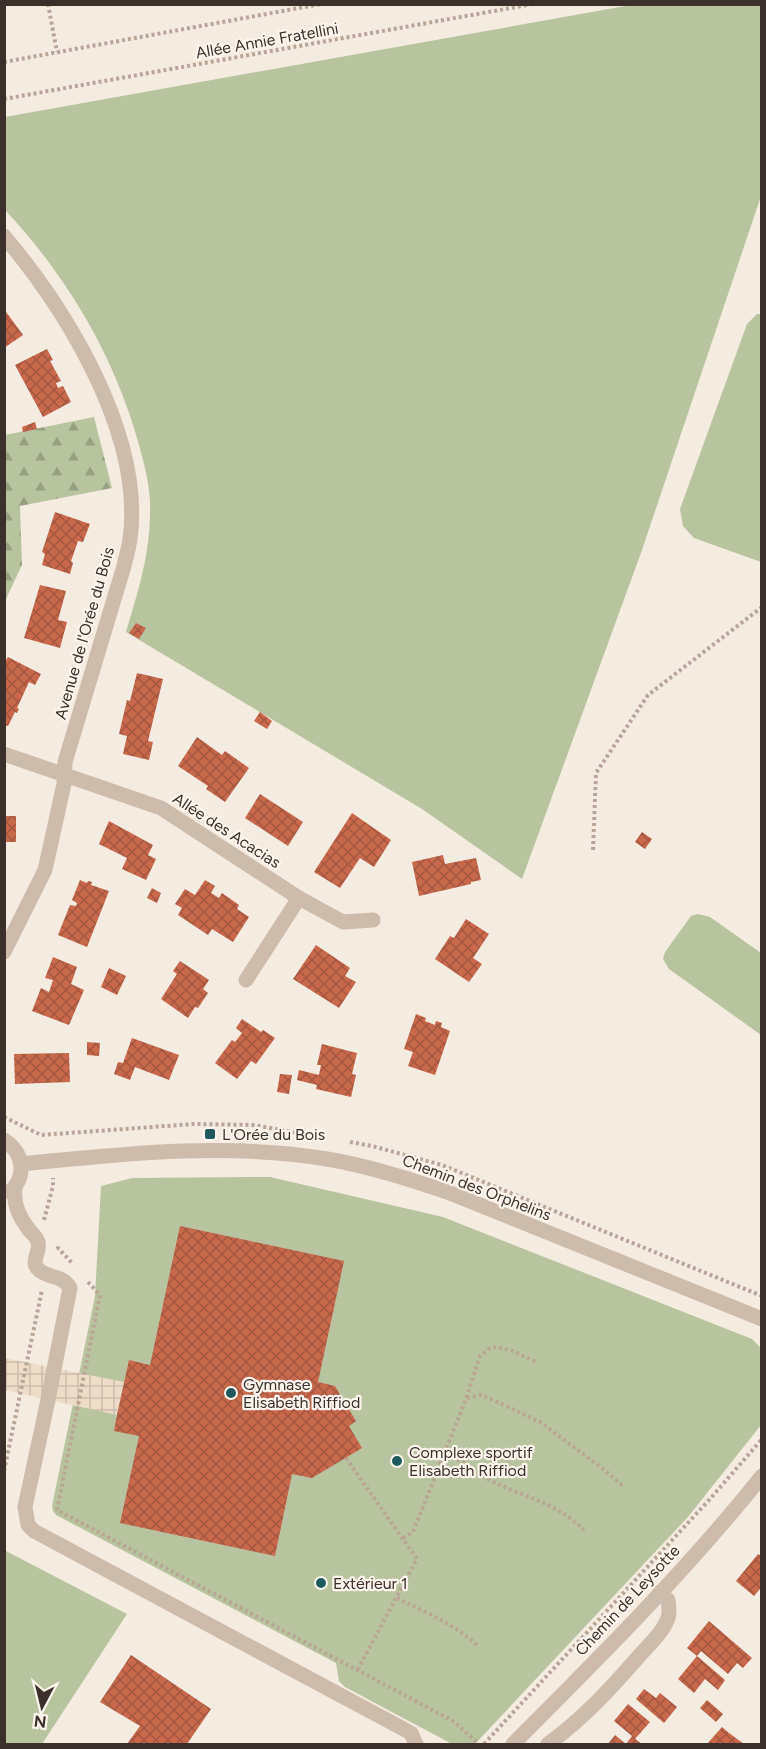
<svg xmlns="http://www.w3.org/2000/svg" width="766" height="1749" viewBox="0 0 766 1749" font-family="Figtree,sans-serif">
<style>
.green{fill:#b8c4a0}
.forest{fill:url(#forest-firs)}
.plaza{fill:url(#plaza-grid)}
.building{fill:url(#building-cross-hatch)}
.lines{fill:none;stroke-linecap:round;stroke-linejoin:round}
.path{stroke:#b9a596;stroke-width:4;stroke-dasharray:3 3;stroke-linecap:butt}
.minor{stroke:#cdbbac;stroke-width:15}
.poi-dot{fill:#1f5a5e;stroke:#fbf5ee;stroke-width:2}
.labels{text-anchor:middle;stroke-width:4.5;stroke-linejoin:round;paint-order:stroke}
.street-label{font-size:16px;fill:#3b302b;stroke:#fbf5ee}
.poi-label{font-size:16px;fill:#3b302b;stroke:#fbf5ee;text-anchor:start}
</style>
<defs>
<pattern id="forest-firs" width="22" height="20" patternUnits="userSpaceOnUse" patternTransform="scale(1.5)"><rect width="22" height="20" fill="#b8c4a0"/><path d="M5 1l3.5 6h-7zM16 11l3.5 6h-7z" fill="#97a083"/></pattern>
<pattern id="plaza-grid" width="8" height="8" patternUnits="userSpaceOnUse" patternTransform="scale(1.5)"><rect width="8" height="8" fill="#ecdcc8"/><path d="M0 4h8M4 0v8" fill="none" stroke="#cbbdac"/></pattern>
<pattern id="building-cross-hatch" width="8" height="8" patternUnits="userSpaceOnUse" patternTransform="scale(1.5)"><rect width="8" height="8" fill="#c8694b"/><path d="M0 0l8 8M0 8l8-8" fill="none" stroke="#a4573f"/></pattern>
</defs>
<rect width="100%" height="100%" fill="#f4ebe1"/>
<!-- green -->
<g class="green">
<path d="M 631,5 L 761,5 L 761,196 L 642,550 L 522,879 L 422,809 L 126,632 C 138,592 150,554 150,512 C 151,489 145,467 139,445 C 115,357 67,276 5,210 L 5,117 Z"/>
<path d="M 757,314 L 761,314 L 761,562 L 694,538 L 683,526 L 680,509 L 747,324 Z"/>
<path d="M 698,914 L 710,917 L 761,953 L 761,1035 L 669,969 L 663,959 L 665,952 L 691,916 Z"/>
<path d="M 252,1177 L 270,1177 L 443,1217 L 752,1339 L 761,1348 L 761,1425 L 688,1517 L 475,1744 L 452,1744 L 345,1687 L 339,1681 L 336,1663 L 56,1515 L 53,1511 L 52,1506 L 95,1296 L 101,1186 L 132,1178 Z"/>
<path d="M 4,1550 L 127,1614 L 42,1744 L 5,1744 Z"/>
</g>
<!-- forest -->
<path class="forest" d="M 94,417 L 112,488 L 20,506 L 22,565 L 5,601 L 5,435 Z"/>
<!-- plaza -->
<path class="plaza" d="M 5,1358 L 124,1382 L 117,1415 L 5,1390 Z"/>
<!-- building -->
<g class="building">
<path d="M 4,309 L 23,335 L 4,348 Z"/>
<path d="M 47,349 L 53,360 L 50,361 L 61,381 L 56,383 L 58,388 L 63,386 L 71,402 L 43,417 L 15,365 Z"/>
<path d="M 35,422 L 37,429 L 23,432 L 22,427 Z"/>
<path d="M 55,512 L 90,524 L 83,542 L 78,541 L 71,561 L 73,563 L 70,574 L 42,565 L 45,554 L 42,552 Z"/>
<path d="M 40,585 L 66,591 L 58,620 L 67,622 L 60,648 L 24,638 Z"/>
<path d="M 136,623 L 146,628 L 139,639 L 129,633 Z"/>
<path d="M 8,657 L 41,674 L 35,685 L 29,682 L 17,708 L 19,709 L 17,713 L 15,712 L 8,726 L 4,725 L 4,663 Z"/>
<path d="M 137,673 L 163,679 L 148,741 L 153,742 L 149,760 L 123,754 L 127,736 L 119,734 L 127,700 L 130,701 Z"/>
<path d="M 260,712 L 272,721 L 267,729 L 254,721 Z"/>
<path d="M 197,737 L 222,755 L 225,751 L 249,768 L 225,802 L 206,789 L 208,786 L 178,766 Z"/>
<path d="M 260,794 L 303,822 L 288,846 L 245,818 Z"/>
<path d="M 352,813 L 391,840 L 374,867 L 360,858 L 340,888 L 314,872 Z"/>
<rect x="4" y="816" width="12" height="26"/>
<path d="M 109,821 L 153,845 L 148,855 L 156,859 L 146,880 L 122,869 L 127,858 L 99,844 Z"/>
<path d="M 642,832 L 652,839 L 645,849 L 635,842 Z"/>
<path d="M 443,855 L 445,864 L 476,858 L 481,880 L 471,882 L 471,884 L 419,896 L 412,862 Z"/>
<path d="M 80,880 L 87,883 L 88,881 L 92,882 L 91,885 L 109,891 L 87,947 L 58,935 L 70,905 L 76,906 L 77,903 L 72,900 Z"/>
<path d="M 205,880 L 215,886 L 211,893 L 219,898 L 222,893 L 239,905 L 237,909 L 249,917 L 233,942 L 212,929 L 208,935 L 178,915 L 182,908 L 175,904 L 185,889 L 195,895 Z"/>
<path d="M 152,888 L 161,893 L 157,903 L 147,898 Z"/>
<path d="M 466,919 L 489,934 L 473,958 L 482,964 L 469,982 L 435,959 L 450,936 L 454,938 Z"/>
<path d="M 316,945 L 350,968 L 345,976 L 356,982 L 339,1008 L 293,979 Z"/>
<path d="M 53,957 L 77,967 L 71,984 L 84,990 L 69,1025 L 32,1011 L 41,988 L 49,992 L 53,980 L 45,978 Z"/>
<path d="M 180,961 L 209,980 L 203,989 L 208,993 L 198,1008 L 195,1007 L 188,1018 L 161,999 L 177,974 L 173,971 Z"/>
<path d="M 109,968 L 126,976 L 117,995 L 101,987 Z"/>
<path d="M 416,1014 L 426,1018 L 425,1021 L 435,1025 L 436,1021 L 442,1023 L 441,1027 L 450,1031 L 435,1075 L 408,1066 L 413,1052 L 404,1049 Z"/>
<path d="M 242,1019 L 261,1032 L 263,1030 L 275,1038 L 256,1064 L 251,1061 L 237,1079 L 215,1063 L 232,1040 L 235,1042 L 242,1033 L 236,1028 Z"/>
<path d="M 132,1038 L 179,1055 L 169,1080 L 135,1067 L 130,1080 L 114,1074 L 118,1062 L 123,1063 Z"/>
<path d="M 87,1042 L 100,1043 L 99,1056 L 87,1055 Z"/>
<path d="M 322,1044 L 357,1053 L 352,1074 L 356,1075 L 351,1097 L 316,1089 L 317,1085 L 297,1080 L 299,1070 L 319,1075 L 321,1065 L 317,1065 Z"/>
<path d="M 69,1053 L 70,1082 L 15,1084 L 14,1054 Z"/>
<path d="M 280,1074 L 292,1075 L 289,1094 L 277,1092 Z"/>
<path d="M 180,1226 L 344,1261 L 318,1382 L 335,1386 L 356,1421 L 349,1426 L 362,1448 L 312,1478 L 292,1474 L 275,1556 L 120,1523 L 139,1436 L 114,1431 L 117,1415 L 129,1360 L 150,1365 Z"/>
<path d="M 758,1554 L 762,1556 L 762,1590 L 760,1589 L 754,1596 L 736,1581 Z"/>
<path d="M 709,1621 L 752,1658 L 743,1668 L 737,1663 L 728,1674 L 701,1651 L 697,1656 L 725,1680 L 718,1690 L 705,1679 L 694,1693 L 678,1679 L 697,1656 L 687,1648 Z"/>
<path d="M 131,1655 L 211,1709 L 187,1744 L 127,1744 L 140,1726 L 100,1702 Z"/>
<path d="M 644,1689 L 656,1698 L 660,1693 L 677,1707 L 664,1723 L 636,1699 Z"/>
<path d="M 707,1700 L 723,1714 L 716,1722 L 700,1708 Z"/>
<path d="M 628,1704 L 650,1722 L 635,1739 L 642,1744 L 608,1744 L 615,1735 L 626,1744 L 632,1736 L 614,1721 Z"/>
<path d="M 722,1727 L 729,1733 L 744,1744 L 707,1744 Z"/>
</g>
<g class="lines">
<!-- path -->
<g class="path">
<path d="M 48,4 L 57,52"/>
<path d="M 4,62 L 321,4"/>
<path d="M 4,99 L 533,4"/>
<path d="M 593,850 L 596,773 L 648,695 L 762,607"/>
<path d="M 4,1117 L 41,1135 L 194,1124 L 253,1125 L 322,1137"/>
<path d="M 350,1142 L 372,1146 L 442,1165 L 762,1296"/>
<path d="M 44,1220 L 53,1186 L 53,1178"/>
<path d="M 57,1249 L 58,1248 L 72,1263"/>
<path d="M 88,1282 L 100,1295 L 57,1510 L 453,1721 L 479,1744"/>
<path d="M 467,1398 L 480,1395 L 489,1398 L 540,1422 L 602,1468 L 623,1486"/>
<path d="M 346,1458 L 417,1559 L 357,1671"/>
<path d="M 441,1463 L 451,1457 C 467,1462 476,1473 490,1480 C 525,1498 554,1501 584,1530"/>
<path d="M 4,1471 L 42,1290"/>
<path d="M 403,1538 L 413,1532 L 466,1399 L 480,1356 L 490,1348 L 498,1347 L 513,1351 L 538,1363"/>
<path d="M 397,1598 C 424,1612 455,1624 478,1646"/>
<path d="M 484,1744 L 710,1499 L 762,1439"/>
</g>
<!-- minor -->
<g class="minor">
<path d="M 4,236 C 68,312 144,436 130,539 C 129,548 126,557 124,566 L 65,762 L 64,784 L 45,870 L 4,952"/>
<path d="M 4,754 L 161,808 L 299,898 L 343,922 L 373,920"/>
<path d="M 246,980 L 299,898"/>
<path d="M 4,1140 C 24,1153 27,1176 10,1192"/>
<path d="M 21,1164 C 122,1154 226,1142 327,1159 C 369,1166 410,1179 450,1193 L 762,1319"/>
<path d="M 15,1187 C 13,1204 19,1217 30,1231 C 33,1234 37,1238 38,1242 C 41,1252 30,1261 38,1269 C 48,1279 62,1274 70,1288 L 48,1400 L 25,1507 L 28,1525 L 34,1531 L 411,1733 L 416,1744"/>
<path d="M 513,1744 C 599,1658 686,1571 762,1476"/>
<path d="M 548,1744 C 583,1719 612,1687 640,1655 C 650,1644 663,1632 668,1618 C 670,1612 669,1606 668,1600 L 660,1592"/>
</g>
</g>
<!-- markers -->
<g class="poi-dot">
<rect x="204" y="1128" width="12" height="12" rx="3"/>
<circle cx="231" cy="1393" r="6"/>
<circle cx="397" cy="1461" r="6"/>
<circle cx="321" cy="1583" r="6"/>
</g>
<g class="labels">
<!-- street labels -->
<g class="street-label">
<text transform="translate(267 40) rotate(-10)" y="6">Allée Annie Fratellini</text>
<text transform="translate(84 633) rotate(-74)" y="6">Avenue de l'Orée du Bois</text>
<text transform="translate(227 830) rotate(33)" y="6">Allée des Acacias</text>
<text transform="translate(477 1187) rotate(21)" y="6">Chemin des Orphelins</text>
<text transform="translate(627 1600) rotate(-47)" y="6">Chemin de Leysotte</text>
</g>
<!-- poi labels -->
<g class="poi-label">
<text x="222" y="1140">L'Orée du Bois</text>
<text x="243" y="1390">Gymnase<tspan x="243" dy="18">Elisabeth Riffiod</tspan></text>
<text x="409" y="1458">Complexe sportif<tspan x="409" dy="18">Elisabeth Riffiod</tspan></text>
<text x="333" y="1589">Extérieur 1</text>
</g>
</g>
<!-- border -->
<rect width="766" height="1749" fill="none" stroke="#3b302b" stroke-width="12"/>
<!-- north arrow -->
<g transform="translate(42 1707) rotate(187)" stroke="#fbf5ee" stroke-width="4.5" paint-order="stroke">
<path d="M0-4.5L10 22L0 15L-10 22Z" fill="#3b302b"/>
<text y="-9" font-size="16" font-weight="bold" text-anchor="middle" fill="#3b302b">N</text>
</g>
</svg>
